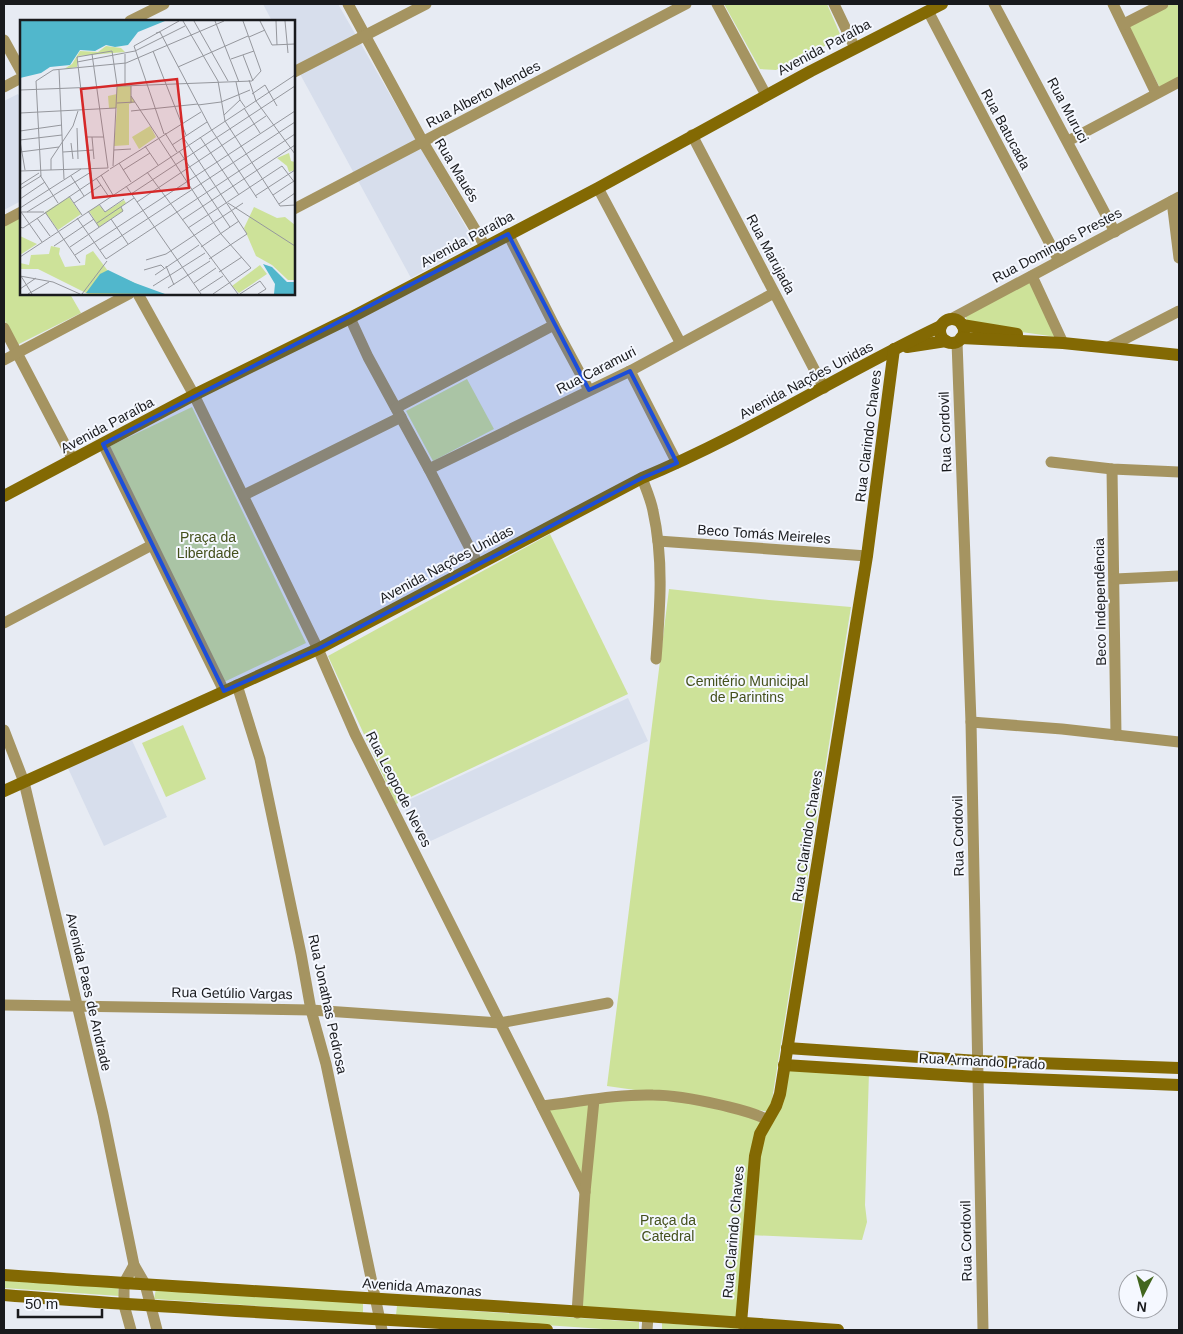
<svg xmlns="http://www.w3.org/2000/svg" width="1183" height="1334" viewBox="0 0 1183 1334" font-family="Helvetica,sans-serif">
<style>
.built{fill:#d7deec}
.green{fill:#cde299}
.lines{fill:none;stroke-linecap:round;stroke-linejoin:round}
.street{stroke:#a59461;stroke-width:11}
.secondary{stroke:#836903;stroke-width:12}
.marked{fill:#1d4ed8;fill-opacity:0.2;stroke:#1d4ed8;stroke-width:4;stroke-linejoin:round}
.labels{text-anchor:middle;stroke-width:4;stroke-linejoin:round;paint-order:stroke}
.street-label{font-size:14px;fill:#191a1d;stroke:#f5f8ff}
.park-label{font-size:14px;fill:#44501c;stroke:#f5f8ff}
.inset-river{fill:none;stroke:#51b7cc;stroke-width:2.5}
.inset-road{fill:none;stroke:#95979d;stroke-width:1}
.view{fill:#d62828;fill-opacity:0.15;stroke:#d62828;stroke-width:2.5}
.inset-edge{fill:none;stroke:#191a1d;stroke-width:2.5}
</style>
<rect width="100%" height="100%" fill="#e7ebf3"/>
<!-- built -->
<g class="built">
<path d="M 263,4 L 338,4 L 475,243 L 411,278 L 294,63 L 294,21 L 272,21 Z"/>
<path d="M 18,94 L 21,99 L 21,201 L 4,210 L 4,101 Z"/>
<path d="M 628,698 L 648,741 L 422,845 L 402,803 Z"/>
<path d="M 130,736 L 167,817 L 104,846 L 67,766 Z"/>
</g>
<!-- green -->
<g class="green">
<path d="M 724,4 L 827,4 L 840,34 L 837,40 L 776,70 L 760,69 Z"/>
<path d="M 1171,4 L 1179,4 L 1179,78 L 1160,88 L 1129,27 Z"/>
<path d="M 21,217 L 21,294 L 70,294 L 81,313 L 17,345 L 4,319 L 4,226 Z"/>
<path d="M 1030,280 L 1057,337 L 971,325 L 967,321 L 965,314 Z"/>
<path d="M 467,379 L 494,429 L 433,461 L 406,411 Z"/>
<path d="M 192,407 L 306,643 L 224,682 L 110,446 Z"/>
<path d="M 550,534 L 628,694 L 396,804 L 328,656 Z"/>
<path d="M 669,589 L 769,600 L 851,607 L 770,1112 L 656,1093 L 607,1086 Z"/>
<path d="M 183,725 L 206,779 L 166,797 L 142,743 Z"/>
<path d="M 785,1068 L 869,1072 L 865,1205 L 867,1222 L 862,1240 L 750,1235 L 743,1324 L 578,1312 L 588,1191 L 543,1108 L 654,1095 L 769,1120 Z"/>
<path d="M 4,1280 L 118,1287 L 119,1296 L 4,1288 Z"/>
<path d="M 156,1289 L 363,1303 L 363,1313 L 154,1299 Z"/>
<path d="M 397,1306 L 639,1322 L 639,1330 L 618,1330 L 396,1315 Z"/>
<path d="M 662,1323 L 762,1330 L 662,1330 Z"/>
</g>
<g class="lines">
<!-- street -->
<g class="street">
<path d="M 348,4 L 423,142 L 485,246"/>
<path d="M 717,4 L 766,95"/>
<path d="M 834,4 L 855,48"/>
<path d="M 994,4 L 1115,232"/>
<path d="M 1113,4 L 1156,93"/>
<path d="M 928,11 L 1059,261"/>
<path d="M 130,21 L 164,4"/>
<path d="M 1124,24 L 1163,4"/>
<path d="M 4,40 L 21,71"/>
<path d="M 294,72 L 426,4"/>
<path d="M 4,87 L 21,78"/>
<path d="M 692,135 L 824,388"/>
<path d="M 1068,141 L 1179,82"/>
<path d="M 598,188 L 680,342"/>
<path d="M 1172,201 L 1179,258"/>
<path d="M 294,209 L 686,4"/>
<path d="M 4,221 L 21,212"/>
<path d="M 508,234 L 554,325 L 589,390"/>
<path d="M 1032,276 L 1063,343"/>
<path d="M 138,294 L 194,395 L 318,649 L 355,734 L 585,1192"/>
<path d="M 350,318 L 368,357 L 429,469 L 478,564"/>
<path d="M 949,320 L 1179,197"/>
<path d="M 4,328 L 73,460"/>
<path d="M 957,342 L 971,722 L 983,1330"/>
<path d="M 1109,347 L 1179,311"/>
<path d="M 4,360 L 129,294"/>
<path d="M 630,371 L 677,463"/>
<path d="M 396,408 L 554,325"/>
<path d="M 103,444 L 224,691"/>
<path d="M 1051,462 L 1112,469 L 1179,472"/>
<path d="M 429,469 L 630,371 L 774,293"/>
<path d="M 1112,469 L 1116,735"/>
<path d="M 642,478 C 646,489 651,500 653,511 C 664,560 660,609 656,659"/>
<path d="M 244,495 L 401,417"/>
<path d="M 658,541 L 867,556"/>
<path d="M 1115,579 L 1179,576"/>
<path d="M 4,623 L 152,545"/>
<path d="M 237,685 L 260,759 L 301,954 L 311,1010 L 326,1064 L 382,1330"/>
<path d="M 971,722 L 1062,729 L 1179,742"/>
<path d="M 4,730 L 24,782 L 103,1114 L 134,1265 L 145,1284 L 157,1330"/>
<path d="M 4,1005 L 311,1010 L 500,1023 L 608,1003"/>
<path d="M 542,1106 C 578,1102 616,1094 653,1095 C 676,1095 699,1100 721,1105 C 737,1109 753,1112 768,1120"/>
<path d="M 577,1313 L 585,1192 L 594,1100"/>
<path d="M 131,1330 L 124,1305 L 124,1283 L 134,1265"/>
<path d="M 647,1330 L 648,1316"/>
</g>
<!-- secondary -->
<g class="secondary">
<circle cx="952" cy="331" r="12"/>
<path d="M 962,325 L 1017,334"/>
<path d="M 961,338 L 1063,343 L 1179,355"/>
<path d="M 907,347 L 946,341"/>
<path d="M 4,496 L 194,395 L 350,318 L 598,188 L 811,71 L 942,4"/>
<path d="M 4,791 L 318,649 L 642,478 C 746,435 840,374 941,326"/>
<path d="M 787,1048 L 978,1061 L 1179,1068"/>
<path d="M 784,1065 L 978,1077 L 1179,1085"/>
<path d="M 4,1275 C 282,1294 560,1308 838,1330"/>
<path d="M 4,1295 C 185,1310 366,1317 547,1330"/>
<path d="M 741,1323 L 755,1156 L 760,1134 L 776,1106 L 780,1094 L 867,556 L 894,349"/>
</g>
</g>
<!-- marked area -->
<path class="marked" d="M 508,234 L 589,390 L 630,371 L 677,463 L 642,478 L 318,649 L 224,691 L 103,444 Z"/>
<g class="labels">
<!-- street labels -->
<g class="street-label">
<text transform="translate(824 47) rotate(-28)" y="5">Avenida Paraíba</text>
<text transform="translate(483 94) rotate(-28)" y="5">Rua Alberto Mendes</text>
<text transform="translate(1068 110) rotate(62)" y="5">Rua Muruci</text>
<text transform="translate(1006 129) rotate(62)" y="5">Rua Batucada</text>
<text transform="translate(457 170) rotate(59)" y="5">Rua Maués</text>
<text transform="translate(467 239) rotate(-28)" y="5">Avenida Paraíba</text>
<text transform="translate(1057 245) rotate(-28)" y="5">Rua Domingos Prestes</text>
<text transform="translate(771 254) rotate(62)" y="5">Rua Marujada</text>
<text transform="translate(596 370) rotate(-27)" y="5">Rua Caramuri</text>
<text transform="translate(806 380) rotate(-28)" y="5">Avenida Nações Unidas</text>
<text transform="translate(107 425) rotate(-28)" y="5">Avenida Paraíba</text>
<text transform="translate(945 432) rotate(-92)" y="5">Rua Cordovil</text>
<text transform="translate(868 436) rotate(-83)" y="5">Rua Clarindo Chaves</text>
<text transform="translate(764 534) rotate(4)" y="5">Beco Tomás Meireles</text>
<text transform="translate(446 564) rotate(-28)" y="5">Avenida Nações Unidas</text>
<text transform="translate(1100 602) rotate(-91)" y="5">Beco Independência</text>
<text transform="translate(399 789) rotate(63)" y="5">Rua Leopode Neves</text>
<text transform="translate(807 836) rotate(-81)" y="5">Rua Clarindo Chaves</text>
<text transform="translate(958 836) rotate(-91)" y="5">Rua Cordovil</text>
<text transform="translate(89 992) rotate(77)" y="5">Avenida Paes de Andrade</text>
<text transform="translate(232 993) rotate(1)" y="5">Rua Getúlio Vargas</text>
<text transform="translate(328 1004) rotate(78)" y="5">Rua Jonathas Pedrosa</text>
<text transform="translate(982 1061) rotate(3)" y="5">Rua Armando Prado</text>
<text transform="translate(733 1232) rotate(-85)" y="5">Rua Clarindo Chaves</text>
<text transform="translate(966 1241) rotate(-91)" y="5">Rua Cordovil</text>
<text transform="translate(422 1287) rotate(4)" y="5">Avenida Amazonas</text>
</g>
<!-- park labels -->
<g class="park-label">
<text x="208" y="542">Praça da<tspan x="208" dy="16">Liberdade</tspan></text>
<text x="747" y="686">Cemitério Municipal<tspan x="747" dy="16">de Parintins</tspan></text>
<text x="668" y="1225">Praça da<tspan x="668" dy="16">Catedral</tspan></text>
</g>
</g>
<!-- overview -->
<g transform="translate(20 20)">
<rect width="275" height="275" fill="#e7ebf3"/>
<path d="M 86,26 L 101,28 L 105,32 L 58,36 L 57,47 L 44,49 L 52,44 L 60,31 L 78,32 ZM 97,66 L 111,66 L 111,76 L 115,82 L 109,84 L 109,125 L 94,126 L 97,88 L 89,88 L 88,76 L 97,74 ZM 130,106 L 136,117 L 119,129 L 112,117 ZM 269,133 L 271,141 L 275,142 L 275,150 L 269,152 L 267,146 L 257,138 ZM 49,177 L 61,194 L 38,210 L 25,192 ZM 104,180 L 106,183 L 101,187 L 103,191 L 79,207 L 69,191 L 79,185 L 85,192 ZM 234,187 L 257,198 L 265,197 L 275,205 L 275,260 L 268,260 L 252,245 L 236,236 L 224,208 ZM 0,216 L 17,224 L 0,235 ZM 31,226 L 40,228 L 39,234 L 45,247 L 65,245 L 66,235 L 73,231 L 88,251 L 139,274 L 68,274 L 18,249 L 0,249 L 0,243 L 9,245 L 11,235 L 29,234 ZM 240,245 L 247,254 L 219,273 L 212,266 Z" fill="#cde299"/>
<path d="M 0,1 L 145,1 L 118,12 L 108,25 L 95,27 L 86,25 L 75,31 L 60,30 L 50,45 L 30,47 L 21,53 L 0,58 ZM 243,244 L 252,247 L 267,262 L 275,262 L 275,274 L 254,274 L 255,264 ZM 88,250 L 115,263 L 145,274 L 66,273 L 80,254 Z" fill="#51b7cc"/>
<path class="inset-river" d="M 0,8 L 23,1"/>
<path class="inset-road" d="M 163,1 L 198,61 L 205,101 L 260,186 L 275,185M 174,1 L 208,61M 195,1 L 219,62M 240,1 L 252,25 L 275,24M 256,1 L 257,25M 265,1 L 268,33M 136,13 L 140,12 L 191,109 L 237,178M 229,17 L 245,10M 133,31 L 166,115M 72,34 L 88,148M 105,34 L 105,66M 223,35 L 233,61M 211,39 L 234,31M 57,42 L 115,31 L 165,6M 158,47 L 228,16M 39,50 L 44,159M 229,60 L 236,81 L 275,134M 216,62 L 220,80 L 225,87M 111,66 L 111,83M 0,70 L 232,61 L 241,51 L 223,1M 232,74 L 245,65 L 257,86M 111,76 L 201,214 L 231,248 L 193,274M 97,83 L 115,82M 178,85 L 201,82 L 230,70M 224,88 L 240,113M 111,91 L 178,84M 0,93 L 96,88M 204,95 L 220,80M 57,108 L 58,139M 0,111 L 42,105M 145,113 L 157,132M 144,114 L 114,26 L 159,1M 66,117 L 84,117M 72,117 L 74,139M 163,117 L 227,214 L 189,239M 180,117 L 219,175M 0,120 L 42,115M 0,121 L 5,150M 51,123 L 53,139M 152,125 L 187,102M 125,126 L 138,145M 94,130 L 111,129M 159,131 L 210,207M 0,132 L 39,127M 43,132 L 73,130M 99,143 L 111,162M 93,146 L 97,67M 90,149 L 181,92M 31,150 L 31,139 L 53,106 L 58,91M 103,150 L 130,133M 0,151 L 88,148M 127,152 L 218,274M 20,155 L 38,183M 81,155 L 93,175M 21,156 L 16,61 L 33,50 L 106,43 L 204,1M 51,156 L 64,176M 76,158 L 89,177M 72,161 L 57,37 L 92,31 L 97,65M 0,165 L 19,153M 106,166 L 181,274M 0,169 L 21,156M 111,174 L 275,66M 253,175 L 274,161M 49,176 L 62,195M 235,176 L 275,150M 0,179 L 25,162M 117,182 L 246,96M 54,183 L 81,165M 208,183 L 275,226M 79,184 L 85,192 L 104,179M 259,184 L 275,173M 0,188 L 61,149M 68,191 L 79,207M 0,192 L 24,192M 1,192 L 22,222M 7,192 L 71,152M 25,192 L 60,243M 17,198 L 30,216M 57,198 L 86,239M 91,199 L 108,224M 162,200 L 275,125M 77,203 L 114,178M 0,207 L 3,208 L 89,150M 168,208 L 262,146 L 275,163M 34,226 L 74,199M 50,227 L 103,191 L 101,187M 181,227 L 219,201M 80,230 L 275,102M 55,235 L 275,91M 0,237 L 275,55M 86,239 L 275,114M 126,240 L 146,234 L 223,183M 146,246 L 154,265M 124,250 L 141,245 L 144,248M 199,252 L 222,237M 135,255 L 179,225M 0,256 L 33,262 L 60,274M 1,256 L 12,274M 174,263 L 196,248M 133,266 L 185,233M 148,268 L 190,241M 0,269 L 16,258M 180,271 L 203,256M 8,274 L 29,262M 62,274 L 87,241M 220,274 L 240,261 L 246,269 L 238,274"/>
<path class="view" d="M 157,59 L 169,168 L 73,178 L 61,69 Z"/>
<rect width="275" height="275" class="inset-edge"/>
</g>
<!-- border -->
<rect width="1183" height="1334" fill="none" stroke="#191a1d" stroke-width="10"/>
<!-- north arrow -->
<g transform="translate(1143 1294) rotate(186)"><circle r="24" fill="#f5f8ff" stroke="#9d9fa5"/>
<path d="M0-4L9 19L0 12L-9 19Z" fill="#42661e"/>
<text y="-8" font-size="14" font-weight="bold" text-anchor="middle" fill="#191a1d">N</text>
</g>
<!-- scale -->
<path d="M18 1309v8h84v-8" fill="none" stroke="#191a1d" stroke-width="2.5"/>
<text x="25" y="1309" font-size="15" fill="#191a1d" stroke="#f5f8ff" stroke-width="4" paint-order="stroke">50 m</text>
</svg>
